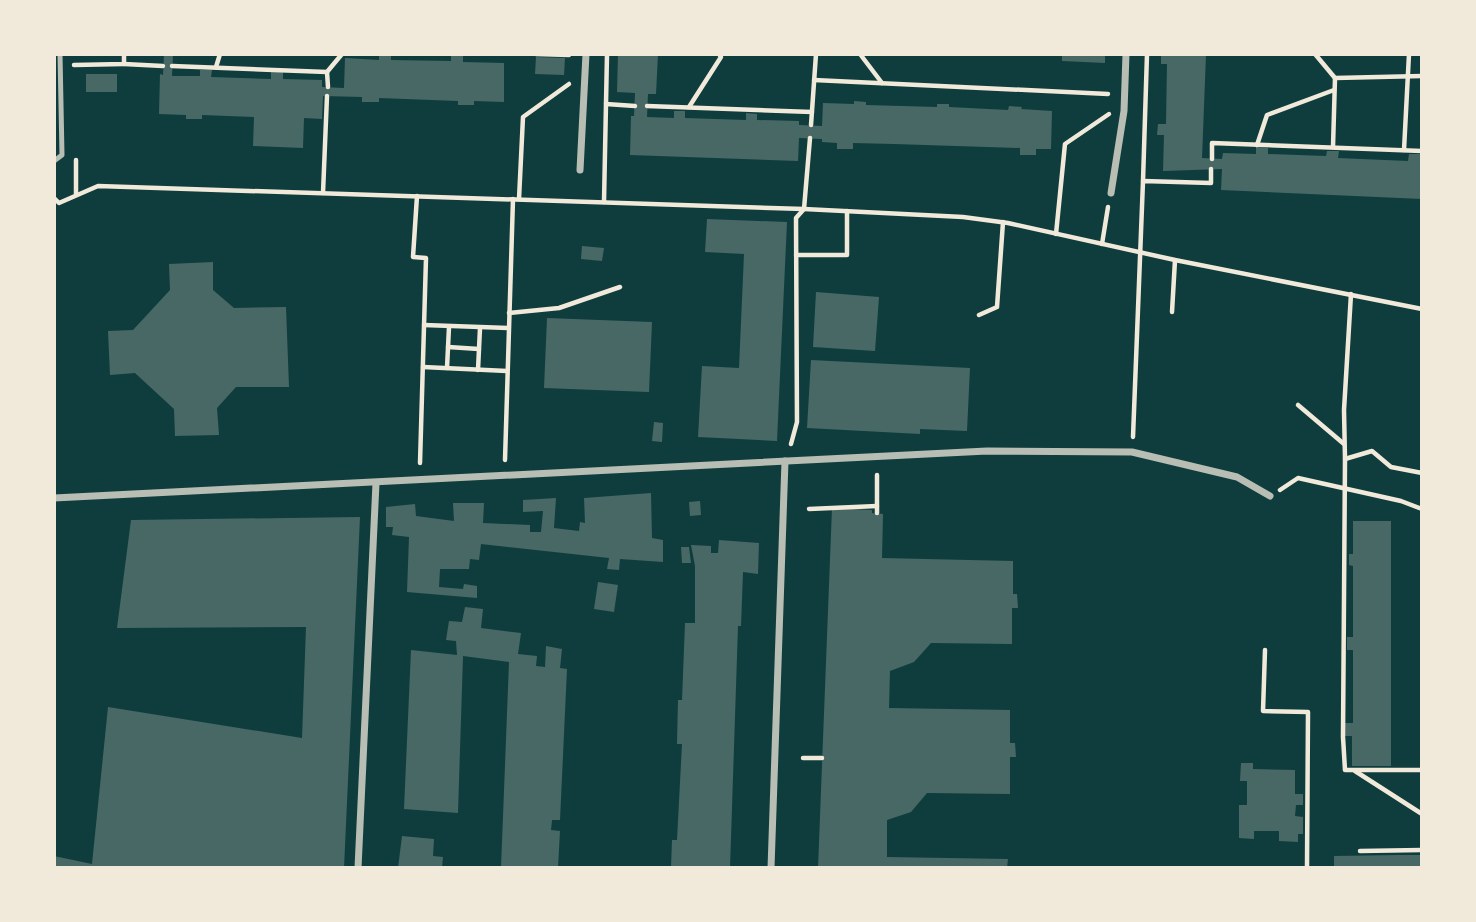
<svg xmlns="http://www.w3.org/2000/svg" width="1476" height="922" viewBox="0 0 1476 922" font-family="'PT Sans Narrow',sans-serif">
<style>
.building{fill:#486865}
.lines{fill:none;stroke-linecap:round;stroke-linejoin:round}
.path{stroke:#f1e9da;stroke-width:4.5}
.service{stroke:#b8beb3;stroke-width:5}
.minor{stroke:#b8beb3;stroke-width:7}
</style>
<rect width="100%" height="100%" fill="#0f3d3e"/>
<!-- building -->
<g class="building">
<path d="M 164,54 L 173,54 L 172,76 L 200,76 L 200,70 L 212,70 L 211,77 L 271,79 L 271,72 L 283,72 L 283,79 L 322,80 L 322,87 L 344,88 L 345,58 L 379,60 L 379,54 L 391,54 L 391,60 L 451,61 L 451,54 L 463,55 L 463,62 L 504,63 L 504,102 L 474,101 L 474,105 L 458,105 L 458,101 L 379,98 L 379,102 L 362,102 L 362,97 L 323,96 L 322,119 L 304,118 L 303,148 L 253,146 L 254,117 L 202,115 L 202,119 L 186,119 L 186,115 L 159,114 L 160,74 L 163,75 Z"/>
<path d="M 618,54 L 658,54 L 656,94 L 648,94 L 647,117 L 674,118 L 674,111 L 685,111 L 685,118 L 746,120 L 746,113 L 757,114 L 757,120 L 799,121 L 799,125 L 822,126 L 823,103 L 854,104 L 854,101 L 866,102 L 866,105 L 937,107 L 937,104 L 949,104 L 949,107 L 1008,110 L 1009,106 L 1022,107 L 1021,109 L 1052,111 L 1051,149 L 1036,149 L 1036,155 L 1020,155 L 1020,148 L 894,144 L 853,143 L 853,149 L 837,149 L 837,143 L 822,142 L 822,139 L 799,138 L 798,161 L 630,155 L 631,116 L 634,116 L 635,93 L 617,92 Z"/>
<path d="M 1062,54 L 1105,54 L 1105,63 L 1062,61 Z"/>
<path d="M 1161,54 L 1206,54 L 1202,158 L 1222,159 L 1223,153 L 1256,154 L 1256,147 L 1268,148 L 1268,154 L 1326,156 L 1327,151 L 1339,151 L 1338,158 L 1408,161 L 1409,154 L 1421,154 L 1422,199 L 1221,190 L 1222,169 L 1163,171 L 1164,135 L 1157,135 L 1158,124 L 1166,124 L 1167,64 L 1161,64 Z"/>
<path d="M 536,57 L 565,58 L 564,75 L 535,74 Z"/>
<rect x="86" y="74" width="31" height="18"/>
<path d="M 707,219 L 787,222 L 777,441 L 698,437 L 702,366 L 739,368 L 744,254 L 705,252 Z"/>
<path d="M 582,246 L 604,248 L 602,261 L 581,259 Z"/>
<path d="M 213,262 L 213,290 L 234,308 L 286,307 L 289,387 L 236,387 L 217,408 L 219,435 L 175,436 L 174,409 L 135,373 L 110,375 L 108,331 L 133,330 L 170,290 L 169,264 Z"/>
<path d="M 816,292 L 879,297 L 875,351 L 813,347 Z"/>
<path d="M 547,318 L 652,322 L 649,392 L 544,388 Z"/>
<path d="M 811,360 L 970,368 L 967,431 L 920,429 L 920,434 L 807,428 Z"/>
<path d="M 654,422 L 663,423 L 662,442 L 652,441 Z"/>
<path d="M 651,493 L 652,538 L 663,540 L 663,562 L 620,559 L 619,570 L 607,569 L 609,558 L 481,544 L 479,560 L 470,559 L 469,569 L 440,569 L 439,587 L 463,589 L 464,584 L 477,586 L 477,598 L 407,592 L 409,537 L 392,535 L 393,527 L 386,527 L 386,507 L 415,504 L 416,516 L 454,521 L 453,503 L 484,503 L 483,523 L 530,525 L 530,532 L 541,532 L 543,511 L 523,512 L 523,500 L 556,498 L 554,528 L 579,531 L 580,522 L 585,523 L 584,498 Z"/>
<path d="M 700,501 L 701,515 L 690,516 L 689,502 Z"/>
<path d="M 832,508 L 872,510 L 872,513 L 883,514 L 882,558 L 1013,561 L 1013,594 L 1017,594 L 1018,608 L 1012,608 L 1012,644 L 931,643 L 914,662 L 890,671 L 889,708 L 1010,710 L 1010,743 L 1015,743 L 1016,757 L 1010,757 L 1010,794 L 927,793 L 911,812 L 887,820 L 887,857 L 1008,859 L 1007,868 L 818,868 Z"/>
<path d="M 360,517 L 344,868 L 54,868 L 54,856 L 92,864 L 108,707 L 302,738 L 306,627 L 117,628 L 131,520 Z"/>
<path d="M 1353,521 L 1391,521 L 1391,766 L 1352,766 L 1352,736 L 1345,736 L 1345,723 L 1353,723 L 1353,650 L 1347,650 L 1347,637 L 1353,637 L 1353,566 L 1349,565 L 1349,554 L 1353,554 Z"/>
<path d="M 719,540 L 759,543 L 758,574 L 743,572 L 741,626 L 738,626 L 730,868 L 671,868 L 672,840 L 677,840 L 682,744 L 677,744 L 678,700 L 682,700 L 685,623 L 695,623 L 695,566 L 691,545 L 711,546 L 711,553 L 718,553 Z"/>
<path d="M 681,547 L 689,547 L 691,563 L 682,563 Z"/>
<path d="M 598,582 L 618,585 L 614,612 L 594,609 Z"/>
<path d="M 465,607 L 483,609 L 481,628 L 521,633 L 518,654 L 537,656 L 536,666 L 545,667 L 546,646 L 562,649 L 560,668 L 567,669 L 560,820 L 552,820 L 551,830 L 560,831 L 558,868 L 501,868 L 509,662 L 463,656 L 458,813 L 404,809 L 411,650 L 457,655 L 456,641 L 446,640 L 449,621 L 462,622 Z"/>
<path d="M 1241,763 L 1253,763 L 1253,769 L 1295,770 L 1295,794 L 1303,794 L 1303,805 L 1296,805 L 1295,816 L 1303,817 L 1303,834 L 1298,834 L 1298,842 L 1279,841 L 1279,831 L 1254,831 L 1254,839 L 1239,838 L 1239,805 L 1247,805 L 1247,781 L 1240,781 Z"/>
<path d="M 402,836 L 434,839 L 433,856 L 443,857 L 442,868 L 398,868 Z"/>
<path d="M 1399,855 L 1422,855 L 1422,868 L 1334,868 L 1334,856 Z"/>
</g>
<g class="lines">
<!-- path -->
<g class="path">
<path d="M 536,54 L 569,55"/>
<path d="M 860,54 L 882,83"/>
<path d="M 1315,54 L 1335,78 L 1422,76"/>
<path d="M 124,64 L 163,66"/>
<path d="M 74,65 L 124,64 L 124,54"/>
<path d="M 172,66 L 327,72 L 342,54"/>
<path d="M 216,67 L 220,54"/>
<path d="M 327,72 L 328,87"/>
<path d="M 814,80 L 1108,94"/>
<path d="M 606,104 L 635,106"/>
<path d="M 647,106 L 812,112"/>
<path d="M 689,107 L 721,57 L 719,54"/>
<path d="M 811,125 L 816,54"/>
<path d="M 1257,145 L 1267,115 L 1334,90"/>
<path d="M 1333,147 L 1335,78"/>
<path d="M 1404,150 L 1409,54"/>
<path d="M 1212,159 L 1212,143 L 1422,151"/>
<path d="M 76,160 L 76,194"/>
<path d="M 1143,181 L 1147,54"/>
<path d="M 323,193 L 327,96"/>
<path d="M 417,196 L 413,257 L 426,258 L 420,463"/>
<path d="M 54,198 L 59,203 L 98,186 L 804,209 L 963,217 L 1008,223 L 1175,260 L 1422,309"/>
<path d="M 519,199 L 523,117 L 569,84"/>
<path d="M 604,202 L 607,54"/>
<path d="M 1056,234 L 1065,144 L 1109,114"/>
<path d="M 1102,244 L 1108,207"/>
<path d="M 796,255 L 847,255 L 847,211"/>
<path d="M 1351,294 L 1344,410 L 1345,459 L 1372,451 L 1391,467 L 1422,473"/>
<path d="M 1172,312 L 1175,260"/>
<path d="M 509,313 L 559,308 L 620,287"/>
<path d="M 979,315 L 997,307 L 1003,222"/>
<path d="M 424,325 L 508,328"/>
<path d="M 448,347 L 479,349"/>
<path d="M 423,367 L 507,371"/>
<path d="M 447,368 L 449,327"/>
<path d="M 478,370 L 480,328"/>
<path d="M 1298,405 L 1344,444"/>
<path d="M 1133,437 L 1143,181 L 1211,183 L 1211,169"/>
<path d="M 791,444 L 797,422 L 796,218 L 804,209 L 810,138"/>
<path d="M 1345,459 L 1343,737 L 1345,770 L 1422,770"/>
<path d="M 505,460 L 513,199"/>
<path d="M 877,475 L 877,513"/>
<path d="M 1280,490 L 1298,478 L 1401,501 L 1422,509"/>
<path d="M 809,509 L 877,506"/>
<path d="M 1265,650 L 1263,711 L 1308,712 L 1307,868"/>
<path d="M 803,758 L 822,758"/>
<path d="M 1355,771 L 1422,814"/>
<path d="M 1360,851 L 1422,850"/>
</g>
<!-- service -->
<path class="service" d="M 54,161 L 62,155 L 60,54"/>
<!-- minor -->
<g class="minor">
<path d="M 580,170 L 586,54"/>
<path d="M 1111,193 L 1124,111 L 1126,54"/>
<path d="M 54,498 L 987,451 L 1132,452 L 1237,477 L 1270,496"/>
<path d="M 358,868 L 376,483"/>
<path d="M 771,868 L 785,461"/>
</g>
</g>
<!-- border -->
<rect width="1476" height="922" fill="none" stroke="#f1e9da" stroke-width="112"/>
</svg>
